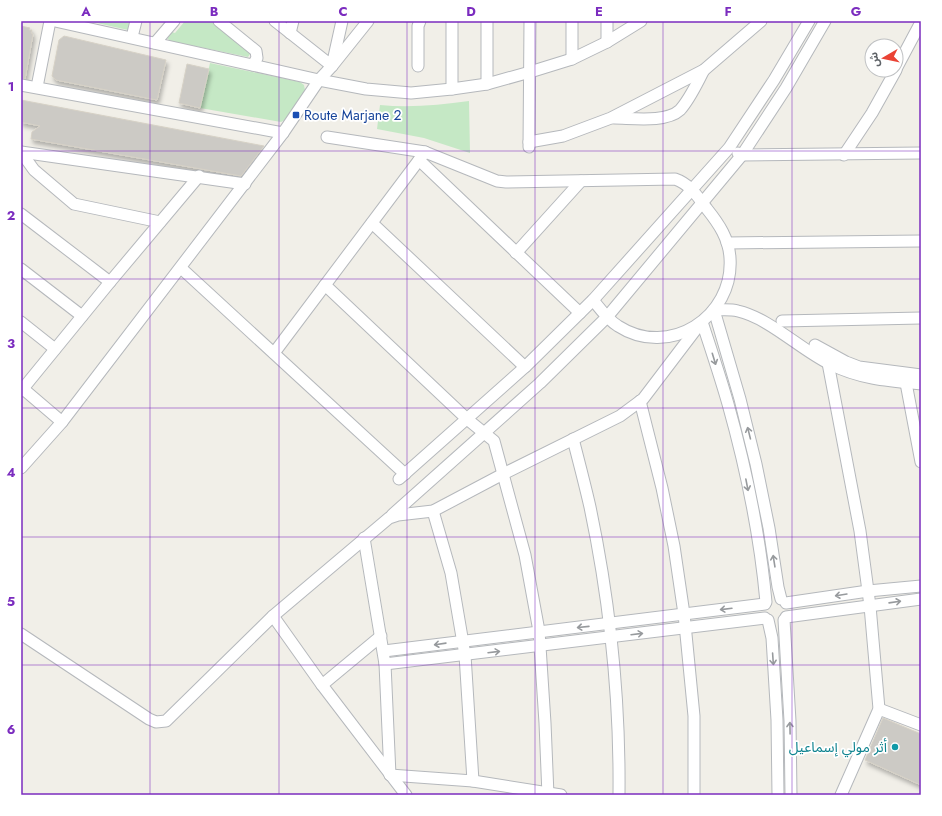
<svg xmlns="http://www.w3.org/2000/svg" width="942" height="816" viewBox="0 0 942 816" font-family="Jost,'Noto Sans Arabic',sans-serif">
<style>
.green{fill:#c5e8c5}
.building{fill:#cccac5;stroke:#d6d1c6;filter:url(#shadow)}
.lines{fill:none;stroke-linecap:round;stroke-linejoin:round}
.minor-casing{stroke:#b5b8bc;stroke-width:13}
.minor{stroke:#fff;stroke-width:11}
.oneway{stroke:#979a9d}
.grid{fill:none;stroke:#7b2cbf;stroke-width:1;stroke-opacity:0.55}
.transit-dot{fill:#1a4fb4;stroke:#fff;stroke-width:1.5}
.culture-dot{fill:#0f9aa8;stroke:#fff;stroke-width:1.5}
.labels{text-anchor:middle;stroke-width:3.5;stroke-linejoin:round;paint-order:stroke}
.transit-label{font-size:14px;fill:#164399;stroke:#fff;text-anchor:start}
.culture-label{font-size:14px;fill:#0d838f;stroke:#fff;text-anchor:end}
.neatline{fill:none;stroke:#7b2cbf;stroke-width:1.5}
.grid-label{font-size:13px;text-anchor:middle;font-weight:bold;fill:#7b2cbf}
</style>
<defs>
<filter id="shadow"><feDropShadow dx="2" dy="4" stdDeviation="2" flood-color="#0004"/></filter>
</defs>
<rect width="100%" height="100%" fill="#f1efe8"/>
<!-- green -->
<g class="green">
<path d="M 88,21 L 130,21 L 128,30 Z"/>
<path d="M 185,21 L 215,21 L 252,51 L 248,57 L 170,41 L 166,37 L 169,31 L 175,33 Z"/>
<path d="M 210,63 L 300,82 L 304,85 L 305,90 L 287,119 L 281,122 L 200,108 Z"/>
<path d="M 469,101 L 470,153 L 424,138 L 377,129 L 380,105 C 410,108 439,105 469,101 Z"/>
</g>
<!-- building -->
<g class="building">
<path d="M 21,26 L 30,28 L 29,30 L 32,30 L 31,33 L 33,34 L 25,79 L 21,78 Z"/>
<path d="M 64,36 L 166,60 L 157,100 L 56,80 L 52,76 L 59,40 Z"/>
<path d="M 187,64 L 209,69 L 200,108 L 179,103 Z"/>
<path d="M 21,100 L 58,107 L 264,146 L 241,176 L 31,139 L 32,132 L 40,126 L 21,122 Z"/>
<path d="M 883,718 L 921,734 L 921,785 L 865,760 Z"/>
</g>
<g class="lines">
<!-- minor casing -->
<g class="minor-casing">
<g id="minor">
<path d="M 55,21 L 319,80 L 366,89 L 411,93 L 452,89 L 487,84 L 530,72 L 572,59 L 607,42 L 641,21"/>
<path d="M 219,21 L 256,51 L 257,58 L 253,65"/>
<path d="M 275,21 L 332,66 L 342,21"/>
<path d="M 572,21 L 572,59"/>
<path d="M 607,21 L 607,42"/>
<path d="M 290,33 L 293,21"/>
<path d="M 132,37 L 136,21"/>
<path d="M 155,43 L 174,21"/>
<path d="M 418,66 L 418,26 L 420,21"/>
<path d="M 896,69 L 921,22"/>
<path d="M 487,84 L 487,21"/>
<path d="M 21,85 L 283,133"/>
<path d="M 37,87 L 50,21"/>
<path d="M 452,89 L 452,21"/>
<path d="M 614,118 C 632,118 666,123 680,110 C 690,99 697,83 704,70"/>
<path d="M 327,137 L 425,152 L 497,181 L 506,182 L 675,179 C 690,184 698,197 707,209 C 719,224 729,239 730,258 C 734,317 669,359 618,326 C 608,320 601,310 593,300"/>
<path d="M 529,142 L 563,136 L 611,118 L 704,70 L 761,21"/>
<path d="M 529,147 L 530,21"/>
<path d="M 21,152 L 245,184"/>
<path d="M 21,152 L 34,170 L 74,204 L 160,222"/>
<path d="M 738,153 L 742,155 L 921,153"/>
<path d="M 844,155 L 872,113 L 896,70"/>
<path d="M 419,160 L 580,313"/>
<path d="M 21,214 L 110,282"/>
<path d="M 372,223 L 525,367"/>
<path d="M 727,243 L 921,241"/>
<path d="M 516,253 L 581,181"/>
<path d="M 181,268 L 405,474"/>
<path d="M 21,269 L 82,316"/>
<path d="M 325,285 L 467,419 L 494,441 L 525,555 L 539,631 L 545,723 L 548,795"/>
<path d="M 714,310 L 740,399 L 756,464 L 769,528 L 778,587 L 781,599"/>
<path d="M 714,310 C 722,310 730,309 738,311 C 769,318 801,350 830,364 C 860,379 888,381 921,384"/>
<path d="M 782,321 L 921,318"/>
<path d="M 21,322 L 55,349"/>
<path d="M 702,322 C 711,349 720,376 728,404 C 746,468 760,536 766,602"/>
<path d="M 815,345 L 846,362 L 859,367 L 921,375"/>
<path d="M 274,353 L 425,152"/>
<path d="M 828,363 L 860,531 L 870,606 L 879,709 L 841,795"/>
<path d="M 906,383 L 921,462"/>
<path d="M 21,387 L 62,422"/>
<path d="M 21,391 L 110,282 L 199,176"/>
<path d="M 640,401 L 662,488 L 674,546 L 684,614 L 694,716 L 694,795"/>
<path d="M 573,439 C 579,462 585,485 590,507 C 610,602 620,698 619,795"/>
<path d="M 21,468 L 62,422 L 283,133 L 319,80 L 332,66 L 368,21"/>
<path d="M 399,479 L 525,367 L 593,300 L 729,148 L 774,80 L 809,21"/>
<path d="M 433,511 L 451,573 L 465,655 L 473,781"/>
<path d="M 392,515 L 540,383 L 607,317 L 742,155 L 786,88 L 825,21"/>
<path d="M 364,538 L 385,664 L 390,775"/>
<path d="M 786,603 L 868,591 L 921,586"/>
<path d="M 273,616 L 322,685 L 406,795"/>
<path d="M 786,617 L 921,599"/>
<path d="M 768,620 L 772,638 L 777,720 L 778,795"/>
<path d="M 784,620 L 790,721 L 791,795"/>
<path d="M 21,634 L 149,719 L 156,722 L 166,721 L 273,616 L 389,518 L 398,515 L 433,511 L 503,474 L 620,416 L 643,399 L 700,324"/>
<path d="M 384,651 L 765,604"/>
<path d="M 385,664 L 765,618"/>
<path d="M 322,685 L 381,636"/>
<path d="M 879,709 L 921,725"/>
<path d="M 390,775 L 473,781 L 561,795"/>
</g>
</g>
<!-- minor -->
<use href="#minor" class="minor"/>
</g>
<!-- one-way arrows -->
<defs><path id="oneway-shaft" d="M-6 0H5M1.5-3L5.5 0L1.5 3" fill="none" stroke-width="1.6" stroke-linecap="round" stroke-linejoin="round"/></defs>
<g class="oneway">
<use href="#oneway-shaft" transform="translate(714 359) rotate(73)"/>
<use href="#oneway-shaft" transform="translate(749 433) rotate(-104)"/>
<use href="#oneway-shaft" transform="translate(747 485) rotate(79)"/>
<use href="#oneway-shaft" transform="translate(774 561) rotate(-99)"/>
<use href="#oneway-shaft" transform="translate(841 595) rotate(171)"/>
<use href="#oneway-shaft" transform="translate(895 602) rotate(-8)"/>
<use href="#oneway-shaft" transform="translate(726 609) rotate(173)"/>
<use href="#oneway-shaft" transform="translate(583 627) rotate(174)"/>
<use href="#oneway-shaft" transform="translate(637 634) rotate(-7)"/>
<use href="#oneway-shaft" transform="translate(440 644) rotate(172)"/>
<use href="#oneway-shaft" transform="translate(494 652) rotate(-7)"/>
<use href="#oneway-shaft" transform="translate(773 659) rotate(86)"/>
<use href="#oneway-shaft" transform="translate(790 728) rotate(-91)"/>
</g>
<!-- grid -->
<path class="grid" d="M 150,21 L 150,795M 279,21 L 279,795M 407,21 L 407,795M 535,21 L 535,795M 663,21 L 663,795M 792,21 L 792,795M 21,151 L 921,151M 21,279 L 921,279M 21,408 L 921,408M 21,537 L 921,537M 21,665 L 921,665"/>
<!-- markers -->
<rect class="transit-dot" x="292" y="111" width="8" height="8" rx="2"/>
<circle class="culture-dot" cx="895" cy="747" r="4"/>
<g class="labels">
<!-- transit labels -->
<g class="transit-label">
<text x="304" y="120">Route Marjane 2</text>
</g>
<!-- culture labels -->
<g class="culture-label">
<text x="887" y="752">أثر مولي إسماعيل</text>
</g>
</g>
<!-- border -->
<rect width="942" height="816" fill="none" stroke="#ffffff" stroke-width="44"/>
<!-- north arrow -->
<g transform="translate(884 58) rotate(261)"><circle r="19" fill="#ffffff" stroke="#bfc1c3"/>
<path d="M0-3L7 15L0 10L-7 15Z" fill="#ea4335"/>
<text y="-6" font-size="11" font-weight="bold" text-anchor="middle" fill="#5f6368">ش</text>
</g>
<rect x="22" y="22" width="898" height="772" class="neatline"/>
<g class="grid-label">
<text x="86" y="16">A</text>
<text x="214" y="16">B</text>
<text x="343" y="16">C</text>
<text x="471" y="16">D</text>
<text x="599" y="16">E</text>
<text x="728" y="16">F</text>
<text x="856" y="16">G</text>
<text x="11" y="91">1</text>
<text x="11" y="220">2</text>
<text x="11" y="348">3</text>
<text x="11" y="477">4</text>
<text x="11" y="606">5</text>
<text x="11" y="734">6</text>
</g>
</svg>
